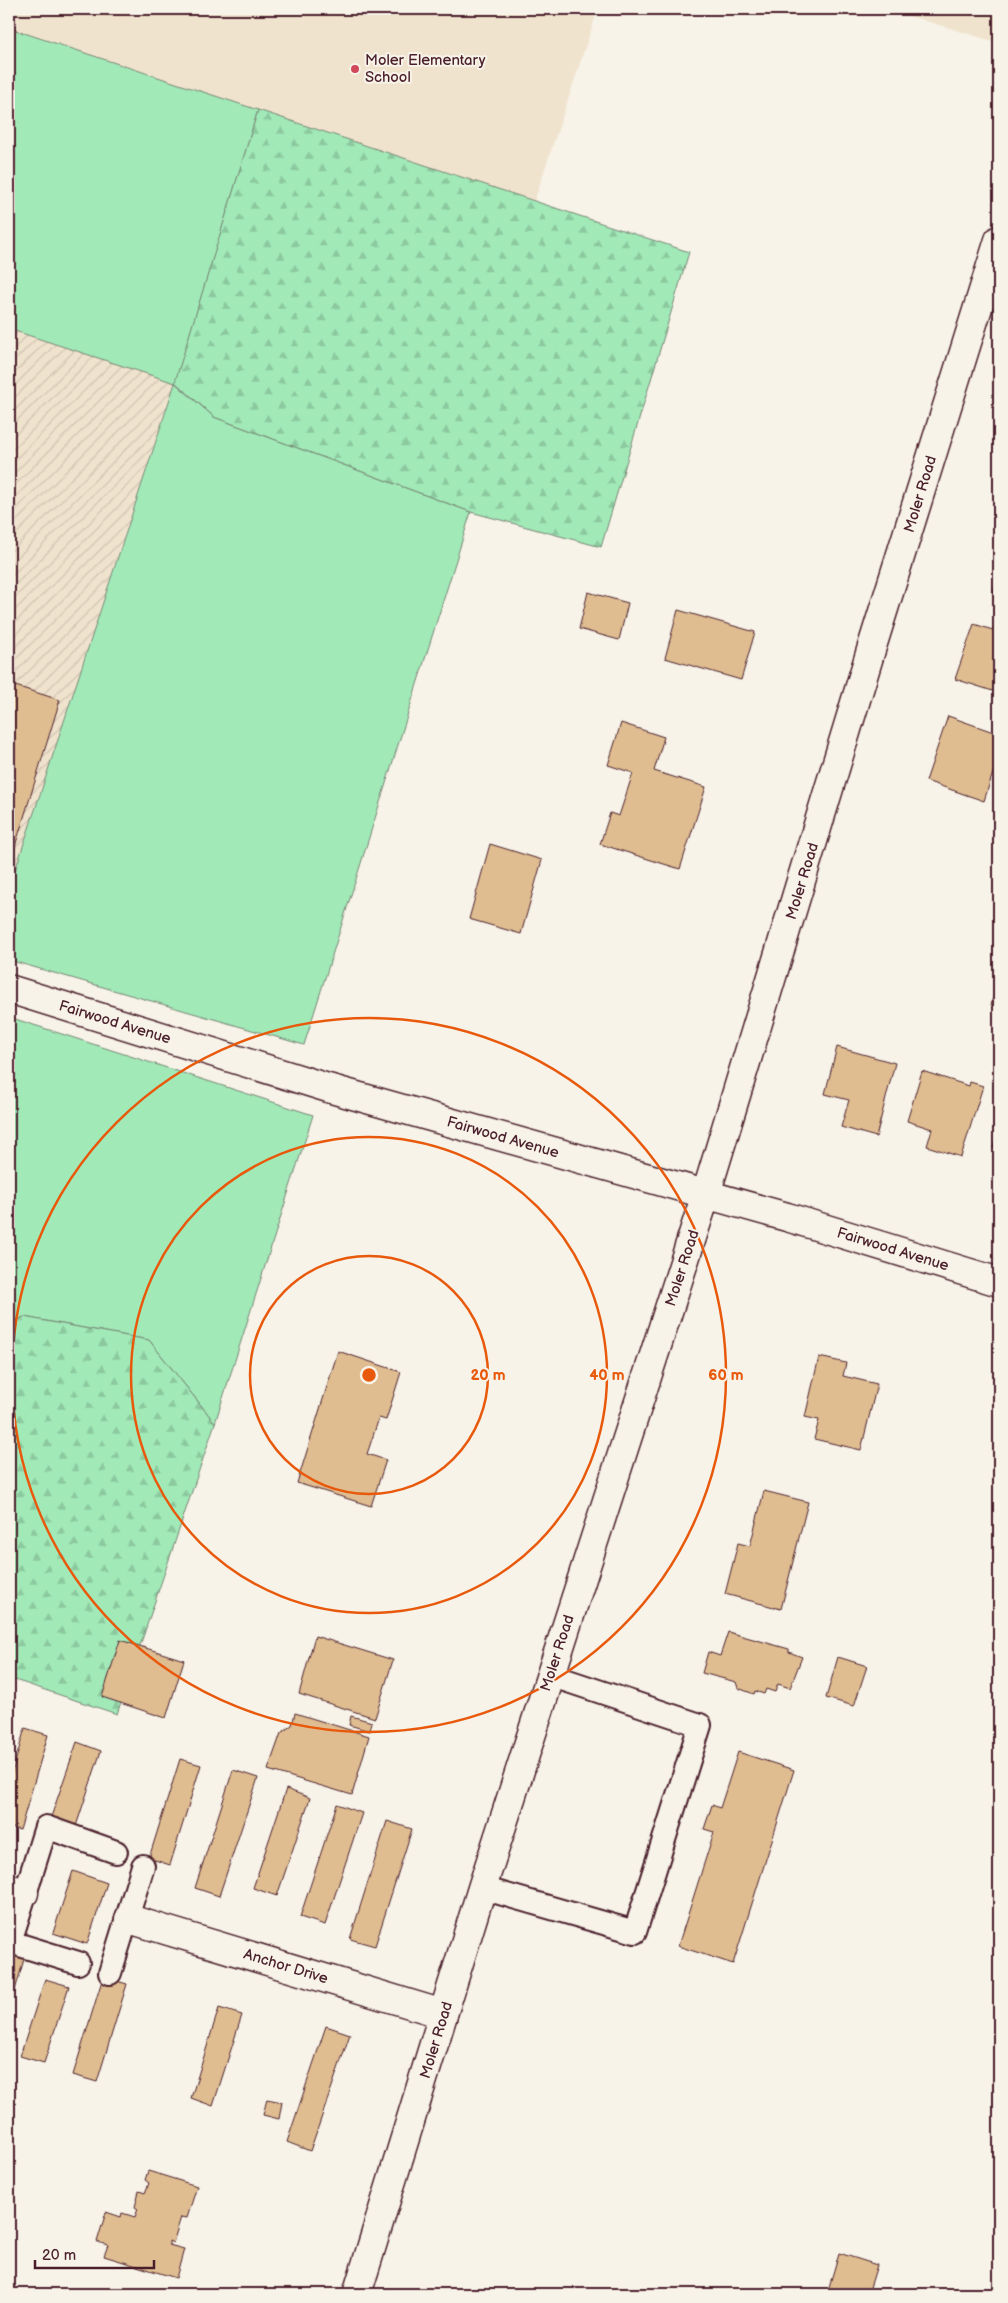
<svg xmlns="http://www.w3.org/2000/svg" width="1008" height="2303" viewBox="0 0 1008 2303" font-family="'Balsamiq Sans',sans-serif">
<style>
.built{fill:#f0e3ce}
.industrial{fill:url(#industrial-furrows)}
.green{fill:#a1eab8;stroke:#768472}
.forest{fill:url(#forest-firs);stroke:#768472}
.building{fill:#dfbd91;stroke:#4a1f2b}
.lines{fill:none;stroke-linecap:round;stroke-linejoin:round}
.lane-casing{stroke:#4a1f2b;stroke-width:26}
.street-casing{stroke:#4a1f2b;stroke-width:31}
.secondary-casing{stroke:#4a1f2b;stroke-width:31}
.lane{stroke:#f7f3e8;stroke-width:22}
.street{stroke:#f7f3e8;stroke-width:28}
.secondary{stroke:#f7f3e8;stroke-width:28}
.ring{fill:none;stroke:#e8590c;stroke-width:2.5}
.poi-dot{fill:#d1495b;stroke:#f7f3e8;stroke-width:2}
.labels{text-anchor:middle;stroke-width:4;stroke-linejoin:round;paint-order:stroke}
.poi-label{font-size:15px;fill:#4a1f2b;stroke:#f7f3e8;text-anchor:start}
.street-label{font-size:15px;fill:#4a1f2b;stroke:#f7f3e8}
.centre{fill:#e8590c;stroke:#f7f3e8;stroke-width:2.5}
.ring-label{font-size:15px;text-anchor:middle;font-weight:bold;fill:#e8590c;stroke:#f7f3e8;stroke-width:4;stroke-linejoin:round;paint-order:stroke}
</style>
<defs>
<pattern id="industrial-furrows" width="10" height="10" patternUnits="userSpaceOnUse" patternTransform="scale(1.25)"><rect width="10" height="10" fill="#f0e3ce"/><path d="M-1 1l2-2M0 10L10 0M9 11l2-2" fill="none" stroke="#cfc2b1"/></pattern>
<pattern id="forest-firs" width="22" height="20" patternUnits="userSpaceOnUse" patternTransform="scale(1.25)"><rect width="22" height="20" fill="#a1eab8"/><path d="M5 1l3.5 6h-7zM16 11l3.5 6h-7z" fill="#8cc89e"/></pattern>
</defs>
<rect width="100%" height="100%" fill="#f7f3e8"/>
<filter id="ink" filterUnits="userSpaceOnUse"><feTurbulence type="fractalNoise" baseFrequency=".02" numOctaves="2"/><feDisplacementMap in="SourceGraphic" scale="10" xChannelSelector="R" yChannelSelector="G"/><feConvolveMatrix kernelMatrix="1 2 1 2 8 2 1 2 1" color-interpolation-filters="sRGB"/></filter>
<g filter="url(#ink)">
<!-- built -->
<g class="built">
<path d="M 9,9 L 598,9 L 534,202 L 9,28 Z"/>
<path d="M 886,9 L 999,9 L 999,43 Z"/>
</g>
<!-- industrial -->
<path class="industrial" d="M 9,329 L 175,382 L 9,889 Z"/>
<!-- green -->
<g class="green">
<path d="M 9,28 L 258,110 L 175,383 L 214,417 L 471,512 L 304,1045 L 9,960 L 9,889 L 175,383 L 9,329 Z"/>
<path d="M 9,1017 L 313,1115 L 215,1423 L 149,1340 L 24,1317 L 9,1324 Z"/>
</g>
<!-- forest -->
<g class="forest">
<path d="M 258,110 L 689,252 L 601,547 L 471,512 L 214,417 L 175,382 Z"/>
<path d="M 24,1317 L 149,1340 L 215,1423 L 117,1714 L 9,1678 L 9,1324 Z"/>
</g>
<!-- building -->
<g class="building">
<path d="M 999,571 L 999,594 L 993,592 Z"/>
<path d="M 588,592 L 628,603 L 619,640 L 579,629 Z"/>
<path d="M 678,610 L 755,632 L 741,680 L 665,658 Z"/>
<path d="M 974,624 L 999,632 L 999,693 L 955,679 Z"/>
<path d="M 9,684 L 60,700 L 9,866 Z"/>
<path d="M 948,716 L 999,734 L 999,754 L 984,801 L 926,781 Z"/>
<path d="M 621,723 L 664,737 L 654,771 L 706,787 L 680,869 L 600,844 L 610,813 L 619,816 L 633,773 L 608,765 Z"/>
<path d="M 490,844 L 542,860 L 521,934 L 469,919 Z"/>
<path d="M 999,977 L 999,1007 L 991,1005 Z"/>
<path d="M 837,1047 L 895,1063 L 876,1137 L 841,1127 L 849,1100 L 825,1094 Z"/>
<path d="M 922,1071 L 969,1086 L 970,1082 L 983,1086 L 961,1157 L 927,1146 L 932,1129 L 907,1121 Z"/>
<path d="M 999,1127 L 999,1150 L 993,1148 Z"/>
<path d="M 338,1351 L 401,1372 L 386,1420 L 379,1418 L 367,1454 L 386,1460 L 371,1506 L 297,1483 Z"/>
<path d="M 819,1357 L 846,1363 L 843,1376 L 877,1384 L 861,1450 L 814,1439 L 819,1420 L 805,1417 Z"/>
<path d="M 764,1491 L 808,1502 L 781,1609 L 725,1594 L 738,1543 L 750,1546 Z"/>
<path d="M 728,1632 L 789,1649 L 789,1652 L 802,1657 L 790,1688 L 778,1684 L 775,1692 L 766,1689 L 764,1694 L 755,1691 L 754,1694 L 738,1688 L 736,1682 L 702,1673 L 708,1652 L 720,1656 Z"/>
<path d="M 315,1636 L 393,1660 L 375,1718 L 299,1694 Z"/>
<path d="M 120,1640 L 184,1660 L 166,1718 L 102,1697 Z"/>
<path d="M 838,1657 L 867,1666 L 854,1706 L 826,1698 Z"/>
<path d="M 295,1713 L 369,1736 L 352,1795 L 268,1770 L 281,1733 L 292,1725 Z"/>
<path d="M 351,1716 L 372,1722 L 370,1731 L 349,1725 Z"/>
<path d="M 25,1728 L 48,1735 L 20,1830 L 9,1827 L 9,1783 Z"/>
<path d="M 77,1742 L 101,1751 L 76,1826 L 51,1817 Z"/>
<path d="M 738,1752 L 794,1770 L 733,1964 L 678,1946 L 714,1832 L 704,1829 L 712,1805 L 720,1808 Z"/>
<path d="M 180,1759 L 201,1765 L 170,1865 L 149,1858 Z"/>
<path d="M 233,1770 L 258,1778 L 219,1896 L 195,1888 Z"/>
<path d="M 286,1789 L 310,1798 L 277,1896 L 253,1888 Z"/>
<path d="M 337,1804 L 362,1813 L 325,1925 L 300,1917 Z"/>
<path d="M 387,1821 L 412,1829 L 375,1946 L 350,1939 Z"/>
<path d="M 73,1871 L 107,1883 L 87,1944 L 53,1933 Z"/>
<path d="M 9,1951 L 25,1956 L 9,2011 Z"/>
<path d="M 103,1977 L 127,1984 L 97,2082 L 73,2075 Z"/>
<path d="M 45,1979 L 69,1986 L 44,2063 L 20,2056 Z"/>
<path d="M 219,2008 L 242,2015 L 213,2106 L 191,2098 Z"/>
<path d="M 326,2026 L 350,2034 L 310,2151 L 287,2142 Z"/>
<path d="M 267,2099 L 282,2102 L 279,2119 L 263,2115 Z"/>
<path d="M 148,2171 L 197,2186 L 187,2218 L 181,2217 L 173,2243 L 169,2241 L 169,2245 L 184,2249 L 176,2278 L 104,2256 L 108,2245 L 97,2242 L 106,2212 L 121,2217 L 122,2213 L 135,2217 L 138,2209 L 135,2207 L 139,2191 L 145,2193 L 149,2183 L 145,2180 Z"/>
<path d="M 839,2253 L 877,2265 L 868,2294 L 827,2294 Z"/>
</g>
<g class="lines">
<!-- lane casing -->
<g class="lane-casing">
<g id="lane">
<path d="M 482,1888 L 635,1932 L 700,1725 L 550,1675"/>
<path d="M 78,1963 L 10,1942 L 46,1827 L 116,1852"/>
<path d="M 110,1973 L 143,1866"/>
</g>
</g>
<!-- street casing -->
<g class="street-casing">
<g id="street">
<path d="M 9,1888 L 24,1893"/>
<path d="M 129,1919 L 443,2014"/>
<path d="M 357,2294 L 482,1888 L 706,1194 L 871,650 L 999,240"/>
</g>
</g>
<!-- secondary casing -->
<g class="secondary-casing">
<path id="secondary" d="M 9,989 L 328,1088 L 787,1217 L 999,1282"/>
</g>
<!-- lane -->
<use href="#lane" class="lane"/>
<!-- street -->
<use href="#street" class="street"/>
<!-- secondary -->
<use href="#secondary" class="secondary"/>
</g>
</g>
<!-- distance rings -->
<g class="ring">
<circle cx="369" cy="1375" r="119"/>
<circle cx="369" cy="1375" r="238"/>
<circle cx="369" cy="1375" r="357"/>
</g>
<!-- markers -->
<circle class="poi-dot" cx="355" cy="69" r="5"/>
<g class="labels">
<!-- poi labels -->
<g class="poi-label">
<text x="365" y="65">Moler Elementary<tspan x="365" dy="17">School</tspan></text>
</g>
<!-- street labels -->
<g class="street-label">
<text transform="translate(920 494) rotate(-73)" y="5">Moler Road</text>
<text transform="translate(802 881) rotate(-73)" y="5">Moler Road</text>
<text transform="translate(115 1022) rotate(17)" y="5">Fairwood Avenue</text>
<text transform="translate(503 1137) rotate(16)" y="5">Fairwood Avenue</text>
<text transform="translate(893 1249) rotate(17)" y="5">Fairwood Avenue</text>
<text transform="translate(682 1268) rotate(-72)" y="5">Moler Road</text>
<text transform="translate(557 1653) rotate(-72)" y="5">Moler Road</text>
<text transform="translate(286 1966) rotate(17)" y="5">Anchor Drive</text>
<text transform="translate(436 2040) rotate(-73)" y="5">Moler Road</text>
</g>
</g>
<circle cx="369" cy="1375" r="8" class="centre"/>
<g class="ring-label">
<text x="488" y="1380">20 m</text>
<text x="607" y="1380">40 m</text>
<text x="726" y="1380">60 m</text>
</g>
<!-- margin -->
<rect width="1008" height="2303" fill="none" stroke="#f7f3e8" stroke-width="30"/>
<rect x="15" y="15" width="978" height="2273" fill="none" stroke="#4a1f2b" stroke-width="2" filter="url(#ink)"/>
<!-- scale -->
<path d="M35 2260v8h119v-8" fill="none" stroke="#4a1f2b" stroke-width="2.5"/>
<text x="42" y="2260" font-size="15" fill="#4a1f2b" stroke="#f7f3e8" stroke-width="4" paint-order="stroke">20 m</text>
</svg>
